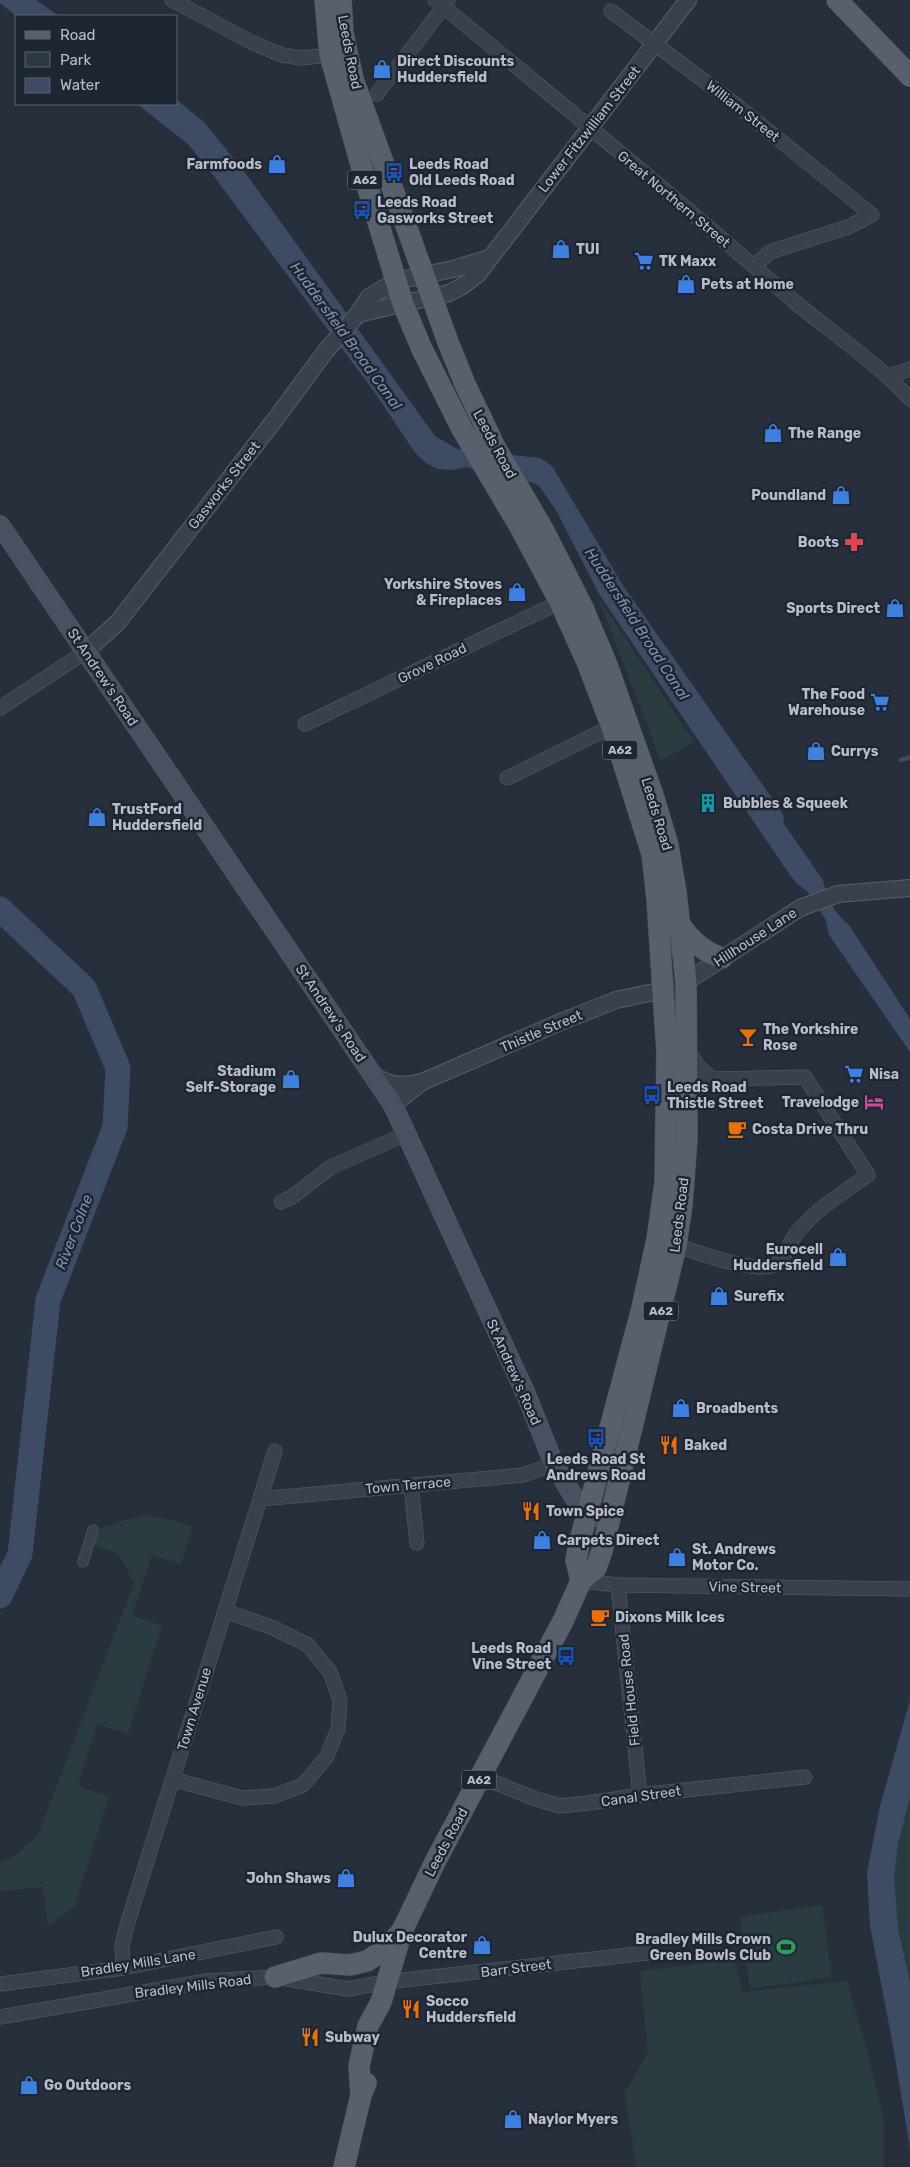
<svg xmlns="http://www.w3.org/2000/svg" width="910" height="2167" viewBox="0 0 910 2167" font-family="Rubik,sans-serif">
<style>
.green{fill:#2a3c3f}
.water{fill:#3e4b65}
.lines{fill:none;stroke-linecap:round;stroke-linejoin:round}
.stream{stroke:#3e4b65;stroke-width:4.5}
.river{stroke:#3e4b65;stroke-width:25}
.pedestrian-casing{stroke:#585f6b;stroke-width:11}
.minor-casing{stroke:#585f6b;stroke-width:15}
.tertiary-casing{stroke:#585f6b;stroke-width:18}
.secondary-casing{stroke:#585f6b;stroke-width:20}
.primary-casing{stroke:#444a57;stroke-width:22}
.pedestrian{stroke:#3a414d;stroke-width:10}
.minor{stroke:#3a414d;stroke-width:14}
.tertiary{stroke:#3a414d;stroke-width:16}
.secondary{stroke:#495060;stroke-width:19}
.primary{stroke:#59606d;stroke-width:21}
.labels{text-anchor:middle;stroke-width:5;stroke-linejoin:round;paint-order:stroke}
.shield{fill:#1f2633;stroke:#898f9b;stroke-width:1}
.shield-label{font-size:12px;font-weight:bold;fill:#b7bcc8}
.street-label{font-size:14px;fill:#b7bcc8;stroke:#1f2633}
.poi-label{font-size:14px;font-weight:bold;fill:#b7bcc8;stroke:#1f2633;text-anchor:start}
.water-label{font-size:15px;font-style:italic;fill:#8190ad;stroke:#1f2633}
</style>
<rect width="100%" height="100%" fill="#272f3d"/>
<!-- green -->
<g class="green">
<path d="M 598,597 L 694,742 L 661,761 Z"/>
<path d="M 145,1515 L 173,1520 L 193,1527 L 181,1564 L 152,1555 L 132,1615 L 162,1626 L 128,1734 L 97,1724 L 78,1786 L 109,1796 L 74,1907 L 51,1924 L 47,1922 L 43,1887 L 0,1891 L 0,1862 L 12,1858 L 38,1835 L 134,1583 L 119,1554 L 89,1543 L 93,1530 C 112,1526 127,1518 145,1515 Z"/>
<path d="M 910,1797 L 910,1983 C 899,1938 889,1888 898,1842 C 901,1827 906,1812 910,1797 Z"/>
<path d="M 822,1905 L 832,1977 L 750,1989 L 740,1917 Z"/>
<path d="M 734,1960 L 743,1992 L 847,1981 L 867,2050 L 884,2120 L 884,2167 L 636,2167 L 625,2093 L 648,2052 L 640,1971 Z"/>
</g>
<!-- water -->
<g class="water">
<path d="M 0,0 L 36,0 L 59,16 L 17,16 L 0,3 Z"/>
<path d="M 176,99 L 205,123 L 249,178 L 435,436 L 457,449 L 540,458 L 552,466 L 624,587 L 783,814 L 784,824 L 823,880 C 826,897 835,914 849,925 L 910,1019 L 910,1052 L 829,935 L 826,920 L 807,891 L 796,883 L 783,865 L 599,594 L 557,512 L 540,487 L 534,483 L 466,467 L 453,470 L 438,469 L 426,463 L 416,454 L 375,393 L 216,179 L 188,144 L 137,104 L 176,104 Z"/>
<path d="M 910,1700 L 910,1797 L 898,1843 L 894,1878 L 898,1928 L 910,1983 L 910,2149 L 894,2051 L 870,1926 L 867,1872 L 880,1806 Z"/>
</g>
<g class="lines">
<!-- stream -->
<path class="stream" d="M 901,760 L 910,757"/>
<!-- river -->
<path class="river" d="M 0,909 L 84,988 L 118,1068 L 115,1127 L 48,1300 L 20,1554 L 0,1596"/>
<!-- pedestrian casing -->
<g class="pedestrian-casing">
<path id="pedestrian" d="M 83,1562 L 93,1530"/>
</g>
<!-- minor casing -->
<g class="minor-casing">
<g id="minor">
<path d="M 172,0 L 251,42 L 282,55 L 301,58 L 330,55 L 337,51"/>
<path d="M 435,0 C 554,97 673,195 789,297 C 829,331 874,360 910,399"/>
<path d="M 611,11 L 739,107 L 872,215 L 848,227 L 770,252 L 754,266"/>
<path d="M 377,94 L 448,1"/>
<path d="M 889,376 L 910,369"/>
<path d="M 0,708 L 85,652"/>
<path d="M 305,724 L 560,602"/>
<path d="M 507,778 L 619,723"/>
<path d="M 687,1049 L 698,1066 L 712,1079"/>
<path d="M 687,1100 L 698,1089 L 712,1079"/>
<path d="M 281,1202 L 292,1197 L 331,1167 L 406,1134"/>
<path d="M 669,1243 C 691,1250 753,1274 774,1265 C 785,1259 788,1246 794,1237 C 812,1211 843,1193 868,1175 L 805,1077 L 712,1079"/>
<path d="M 411,1485 L 417,1543"/>
<path d="M 260,1499 L 523,1475 L 554,1464"/>
<path d="M 581,1581 L 618,1585 L 910,1589"/>
<path d="M 618,1585 L 640,1795"/>
<path d="M 481,1777 L 536,1799 L 560,1806 L 596,1802 L 640,1795 L 805,1777"/>
<path d="M 172,1779 L 242,1798 L 274,1796 L 303,1785 L 326,1758 L 338,1729 L 340,1700 L 330,1672 L 308,1645 L 271,1627 L 225,1611"/>
<path d="M 123,1968 L 122,1946 L 127,1925 L 275,1451"/>
<path d="M 0,1984 L 123,1968 L 276,1937"/>
<path d="M 0,2017 L 207,1981 L 275,1977 L 348,1989 L 386,1982 L 647,1953"/>
</g>
</g>
<!-- tertiary casing -->
<g class="tertiary-casing">
<g id="tertiary">
<path d="M 358,314 L 449,293 L 461,287 L 478,274 L 688,0"/>
<path d="M 85,652 L 118,622 L 274,421 L 325,352 L 358,314 L 369,297 L 396,281 L 453,269 L 489,258"/>
<path d="M 372,1074 C 388,1086 403,1087 422,1082"/>
<path d="M 393,1105 L 422,1082 L 563,1021 L 616,1000 L 664,990 L 686,982 L 800,908 L 838,894 L 910,888"/>
</g>
</g>
<!-- secondary casing -->
<g class="secondary-casing">
<path id="secondary" d="M 0,525 L 393,1105 L 525,1392 L 554,1464 L 582,1511 L 588,1516 L 598,1517"/>
</g>
<!-- primary casing -->
<g class="primary-casing">
<g id="primary">
<path d="M 325,0 L 330,55 L 365,179 L 403,304 L 421,347 L 462,429 L 520,527 L 560,602 L 587,662 L 612,727 L 652,854 L 657,899 L 667,1053 L 665,1183 L 657,1239 L 642,1308 L 579,1544 L 576,1560 L 581,1581"/>
<path d="M 341,0 L 343,33 L 353,79 L 448,342 L 465,384 L 495,447 L 544,531 L 583,608 L 607,665 L 653,795 L 668,845 L 676,892 L 686,982 L 687,1138 L 682,1205 L 676,1246 L 602,1551 L 596,1568 L 581,1581 L 563,1621 L 435,1862 L 402,1931 L 381,2002 L 368,2026 L 359,2066 L 361,2095"/>
<path d="M 837,0 L 910,76"/>
<path d="M 681,926 C 692,942 704,952 722,958"/>
<path d="M 275,1977 L 321,1963 L 350,1965 L 367,1961 L 387,1948 L 401,1932"/>
<path d="M 344,2167 L 361,2095 L 366,2083"/>
</g>
</g>
<!-- pedestrian -->
<use href="#pedestrian" class="pedestrian"/>
<!-- minor -->
<use href="#minor" class="minor"/>
<!-- tertiary -->
<use href="#tertiary" class="tertiary"/>
<!-- secondary -->
<use href="#secondary" class="secondary"/>
<!-- primary -->
<use href="#primary" class="primary"/>
</g>
<!-- icons -->
<defs>
<g id="shop-bare" transform="scale(1.5)"><path d="M-5-2.5h2.3a2.7 3.5 0 0 1 5.4 0H5L5.5 6h-11ZM-1.5-2.5h3a1.5 2.3 0 0 0-3 0Z" fill="#3f7fe0" stroke="#1f2633" stroke-width="2.5" paint-order="stroke"/></g>
<g id="bus-bare" transform="scale(1.5)"><path d="M-5-6H5V4H4V6H2V4H-2V6H-4V4H-5ZM-3.5-4V0h7V-4ZM-3.5 1.2v1.5H-2V1.2ZM2 1.2v1.5H3.5V1.2Z" fill="#1a4fb4" stroke="#1f2633" stroke-width="2.5" paint-order="stroke"/></g>
<g id="supermarket-bare" transform="scale(1.5)"><path d="M-6-5.5h2.5l.6 2H6L4.5 2H-2.5L-4.4-4H-6ZM-1.5 3.2a1.3 1.3 0 1 0 .1 0ZM3 3.2a1.3 1.3 0 1 0 .1 0Z" fill="#3f7fe0" stroke="#1f2633" stroke-width="2.5" paint-order="stroke"/></g>
<g id="pharmacy-bare" transform="scale(1.5)"><path d="M-2-6h4v4h4v4h-4v4h-4v-4h-4v-4h4Z" fill="#e0444e" stroke="#1f2633" stroke-width="2.5" paint-order="stroke"/></g>
<g id="building-bare" transform="scale(1.5)"><path d="M-4-6H4V6H1V3H-1V6H-4ZM-2.5-4.3h1.7v1.8h-1.7ZM.8-4.3h1.7v1.8H.8ZM-2.5-1h1.7V.8h-1.7ZM.8-1h1.7V.8H.8Z" fill="#0f9aa8" stroke="#1f2633" stroke-width="2.5" paint-order="stroke"/></g>
<g id="bar-bare" transform="scale(1.5)"><path d="M-6-5H6L.8 .8V4.5H3.5V6h-7V4.5H-.8V.8Z" fill="#e8710a" stroke="#1f2633" stroke-width="2.5" paint-order="stroke"/></g>
<g id="hotel-bare" transform="scale(1.5)"><path d="M-6-4.5h1.5V1H6V5H4.5V3h-9V5H-6ZM-4 0a1.8 1.8 0 1 1 3.6 0ZM.5 0V-2.5h3Q6-2.5 6 0Z" fill="#d1479c" stroke="#1f2633" stroke-width="2.5" paint-order="stroke"/></g>
<g id="cafe-bare" transform="scale(1.5)"><path d="M-5.5-4.5H6V0H3Q3 3.5 0 3.5H-2.5Q-5.5 3.5-5.5 0ZM3-3.2v2h1.7v-2ZM-6 4.5H4V6H-6Z" fill="#e8710a" stroke="#1f2633" stroke-width="2.5" paint-order="stroke"/></g>
<g id="restaurant-bare" transform="scale(1.5)"><path d="M-5-6h1v4h1v-4h1v4h1v-4h1v5L-1.5 .5V6h-2V.5L-5-1ZM5-6V6H3V1.5H1.5Q1.5-4 5-6Z" fill="#e8710a" stroke="#1f2633" stroke-width="2.5" paint-order="stroke"/></g>
<g id="stadium-bare" transform="scale(1.5)"><path d="M0-5a6.5 5 0 1 0 0 10a6.5 5 0 1 0 0-10ZM-3.5-1.8h7v3.6h-7Z" fill="#2e9e5b" stroke="#1f2633" stroke-width="2.5" paint-order="stroke"/></g>
</defs>
<g fill-rule="evenodd">
<use href="#shop-bare" x="382" y="69"/>
<use href="#shop-bare" x="277" y="164"/>
<use href="#bus-bare" x="394" y="172"/>
<use href="#bus-bare" x="362" y="210"/>
<use href="#shop-bare" x="561" y="249"/>
<use href="#supermarket-bare" x="644" y="261"/>
<use href="#shop-bare" x="686" y="284"/>
<use href="#shop-bare" x="773" y="433"/>
<use href="#shop-bare" x="841" y="495"/>
<use href="#pharmacy-bare" x="854" y="542"/>
<use href="#shop-bare" x="517" y="592"/>
<use href="#shop-bare" x="895" y="608"/>
<use href="#supermarket-bare" x="880" y="702"/>
<use href="#shop-bare" x="816" y="751"/>
<use href="#building-bare" x="708" y="803"/>
<use href="#shop-bare" x="97" y="817"/>
<use href="#bar-bare" x="748" y="1037"/>
<use href="#supermarket-bare" x="854" y="1074"/>
<use href="#shop-bare" x="291" y="1079"/>
<use href="#bus-bare" x="652" y="1095"/>
<use href="#hotel-bare" x="874" y="1102"/>
<use href="#cafe-bare" x="737" y="1129"/>
<use href="#shop-bare" x="838" y="1257"/>
<use href="#shop-bare" x="719" y="1296"/>
<use href="#shop-bare" x="681" y="1408"/>
<use href="#bus-bare" x="596" y="1438"/>
<use href="#restaurant-bare" x="669" y="1445"/>
<use href="#restaurant-bare" x="531" y="1511"/>
<use href="#shop-bare" x="542" y="1540"/>
<use href="#shop-bare" x="677" y="1557"/>
<use href="#cafe-bare" x="600" y="1617"/>
<use href="#bus-bare" x="566" y="1656"/>
<use href="#shop-bare" x="346" y="1878"/>
<use href="#shop-bare" x="482" y="1945"/>
<use href="#stadium-bare" x="786" y="1947"/>
<use href="#restaurant-bare" x="411" y="2009"/>
<use href="#restaurant-bare" x="310" y="2037"/>
<use href="#shop-bare" x="29" y="2085"/>
<use href="#shop-bare" x="513" y="2119"/>
</g>
<g class="labels">
<!-- shield labels -->
<g class="shield">
<rect x="347.5" y="170.5" width="35" height="19" rx="4"/>
<rect x="602.5" y="740.5" width="35" height="19" rx="4"/>
<rect x="643.5" y="1301.5" width="35" height="19" rx="4"/>
<rect x="461.5" y="1770.5" width="35" height="19" rx="4"/>
</g>
<g class="shield-label">
<text x="365" y="184">A62</text>
<text x="620" y="754">A62</text>
<text x="661" y="1315">A62</text>
<text x="479" y="1784">A62</text>
</g>
<!-- street labels -->
<g class="street-label">
<text transform="translate(350 52) rotate(79)" y="5">Leeds Road</text>
<text transform="translate(743 111) rotate(38)" y="5">William Street</text>
<text transform="translate(589 129) rotate(-52)" y="5">Lower Fitzwilliam Street</text>
<text transform="translate(674 199) rotate(40)" y="5">Great Northern Street</text>
<text transform="translate(495 444) rotate(62)" y="5">Leeds Road</text>
<text transform="translate(224 485) rotate(-52)" y="5">Gasworks Street</text>
<text transform="translate(432 663) rotate(-26)" y="5">Grove Road</text>
<text transform="translate(103 677) rotate(56)" y="5">St Andrew's Road</text>
<text transform="translate(657 814) rotate(73)" y="5">Leeds Road</text>
<text transform="translate(755 937) rotate(-33)" y="5">Hillhouse Lane</text>
<text transform="translate(331 1013) rotate(56)" y="5">St Andrew's Road</text>
<text transform="translate(541 1031) rotate(-23)" y="5">Thistle Street</text>
<text transform="translate(679 1215) rotate(-83)" y="5">Leeds Road</text>
<text transform="translate(514 1372) rotate(66)" y="5">St Andrew's Road</text>
<text transform="translate(408 1485) rotate(-5)" y="5">Town Terrace</text>
<text transform="translate(745 1587) rotate(1)" y="5">Vine Street</text>
<text transform="translate(629 1690) rotate(-96)" y="5">Field House Road</text>
<text transform="translate(194 1709) rotate(-73)" y="5">Town Avenue</text>
<text transform="translate(641 1796) rotate(-8)" y="5">Canal Street</text>
<text transform="translate(446 1842) rotate(-62)" y="5">Leeds Road</text>
<text transform="translate(138 1963) rotate(-9)" y="5">Bradley Mills Lane</text>
<text transform="translate(516 1968) rotate(-7)" y="5">Barr Street</text>
<text transform="translate(193 1986) rotate(-7)" y="5">Bradley Mills Road</text>
</g>
<!-- poi labels -->
<g class="poi-label">
<text x="397" y="66">Direct Discounts<tspan x="397" dy="16">Huddersfield</tspan></text>
<text x="262" y="169" text-anchor="end">Farmfoods</text>
<text x="409" y="169">Leeds Road<tspan x="409" dy="16">Old Leeds Road</tspan></text>
<text x="377" y="207">Leeds Road<tspan x="377" dy="16">Gasworks Street</tspan></text>
<text x="576" y="254">TUI</text>
<text x="659" y="266">TK Maxx</text>
<text x="701" y="289">Pets at Home</text>
<text x="788" y="438">The Range</text>
<text x="826" y="500" text-anchor="end">Poundland</text>
<text x="839" y="547" text-anchor="end">Boots</text>
<text x="502" y="589" text-anchor="end">Yorkshire Stoves<tspan x="502" dy="16">&amp; Fireplaces</tspan></text>
<text x="880" y="613" text-anchor="end">Sports Direct</text>
<text x="865" y="699" text-anchor="end">The Food<tspan x="865" dy="16">Warehouse</tspan></text>
<text x="831" y="756">Currys</text>
<text x="723" y="808">Bubbles &amp; Squeek</text>
<text x="112" y="814">TrustFord<tspan x="112" dy="16">Huddersfield</tspan></text>
<text x="763" y="1034">The Yorkshire<tspan x="763" dy="16">Rose</tspan></text>
<text x="276" y="1076" text-anchor="end">Stadium<tspan x="276" dy="16">Self-Storage</tspan></text>
<text x="869" y="1079">Nisa</text>
<text x="667" y="1092">Leeds Road<tspan x="667" dy="16">Thistle Street</tspan></text>
<text x="859" y="1107" text-anchor="end">Travelodge</text>
<text x="752" y="1134">Costa Drive Thru</text>
<text x="823" y="1254" text-anchor="end">Eurocell<tspan x="823" dy="16">Huddersfield</tspan></text>
<text x="734" y="1301">Surefix</text>
<text x="696" y="1413">Broadbents</text>
<text x="684" y="1450">Baked</text>
<text x="596" y="1464" text-anchor="middle">Leeds Road St<tspan x="596" dy="16">Andrews Road</tspan></text>
<text x="546" y="1516">Town Spice</text>
<text x="557" y="1545">Carpets Direct</text>
<text x="692" y="1554">St. Andrews<tspan x="692" dy="16">Motor Co.</tspan></text>
<text x="615" y="1622">Dixons Milk Ices</text>
<text x="551" y="1653" text-anchor="end">Leeds Road<tspan x="551" dy="16">Vine Street</tspan></text>
<text x="331" y="1883" text-anchor="end">John Shaws</text>
<text x="467" y="1942" text-anchor="end">Dulux Decorator<tspan x="467" dy="16">Centre</tspan></text>
<text x="771" y="1944" text-anchor="end">Bradley Mills Crown<tspan x="771" dy="16">Green Bowls Club</tspan></text>
<text x="426" y="2006">Socco<tspan x="426" dy="16">Huddersfield</tspan></text>
<text x="325" y="2042">Subway</text>
<text x="44" y="2090">Go Outdoors</text>
<text x="528" y="2124">Naylor Myers</text>
</g>
<!-- water labels -->
<g class="water-label">
<text transform="translate(346 336) rotate(54)" y="5">Huddersfield Broad Canal</text>
<text transform="translate(637 624) rotate(57)" y="5">Huddersfield Broad Canal</text>
<text transform="translate(74 1232) rotate(-69)" y="5">River Colne</text>
</g>
</g>
<!-- legend -->
<rect x="15" y="15" width="162" height="90" fill="#1f2633" stroke="#5c626f"/>
<rect x="25" y="31" width="25" height="8" fill="#59606d" stroke="#5c626f"/>
<text x="60" y="40" font-size="15" fill="#b7bcc8">Road</text>
<rect x="25" y="52" width="25" height="15" fill="#2a3c3f" stroke="#5c626f"/>
<text x="60" y="65" font-size="15" fill="#b7bcc8">Park</text>
<rect x="25" y="78" width="25" height="15" fill="#3e4b65" stroke="#5c626f"/>
<text x="60" y="90" font-size="15" fill="#b7bcc8">Water</text>
</svg>
